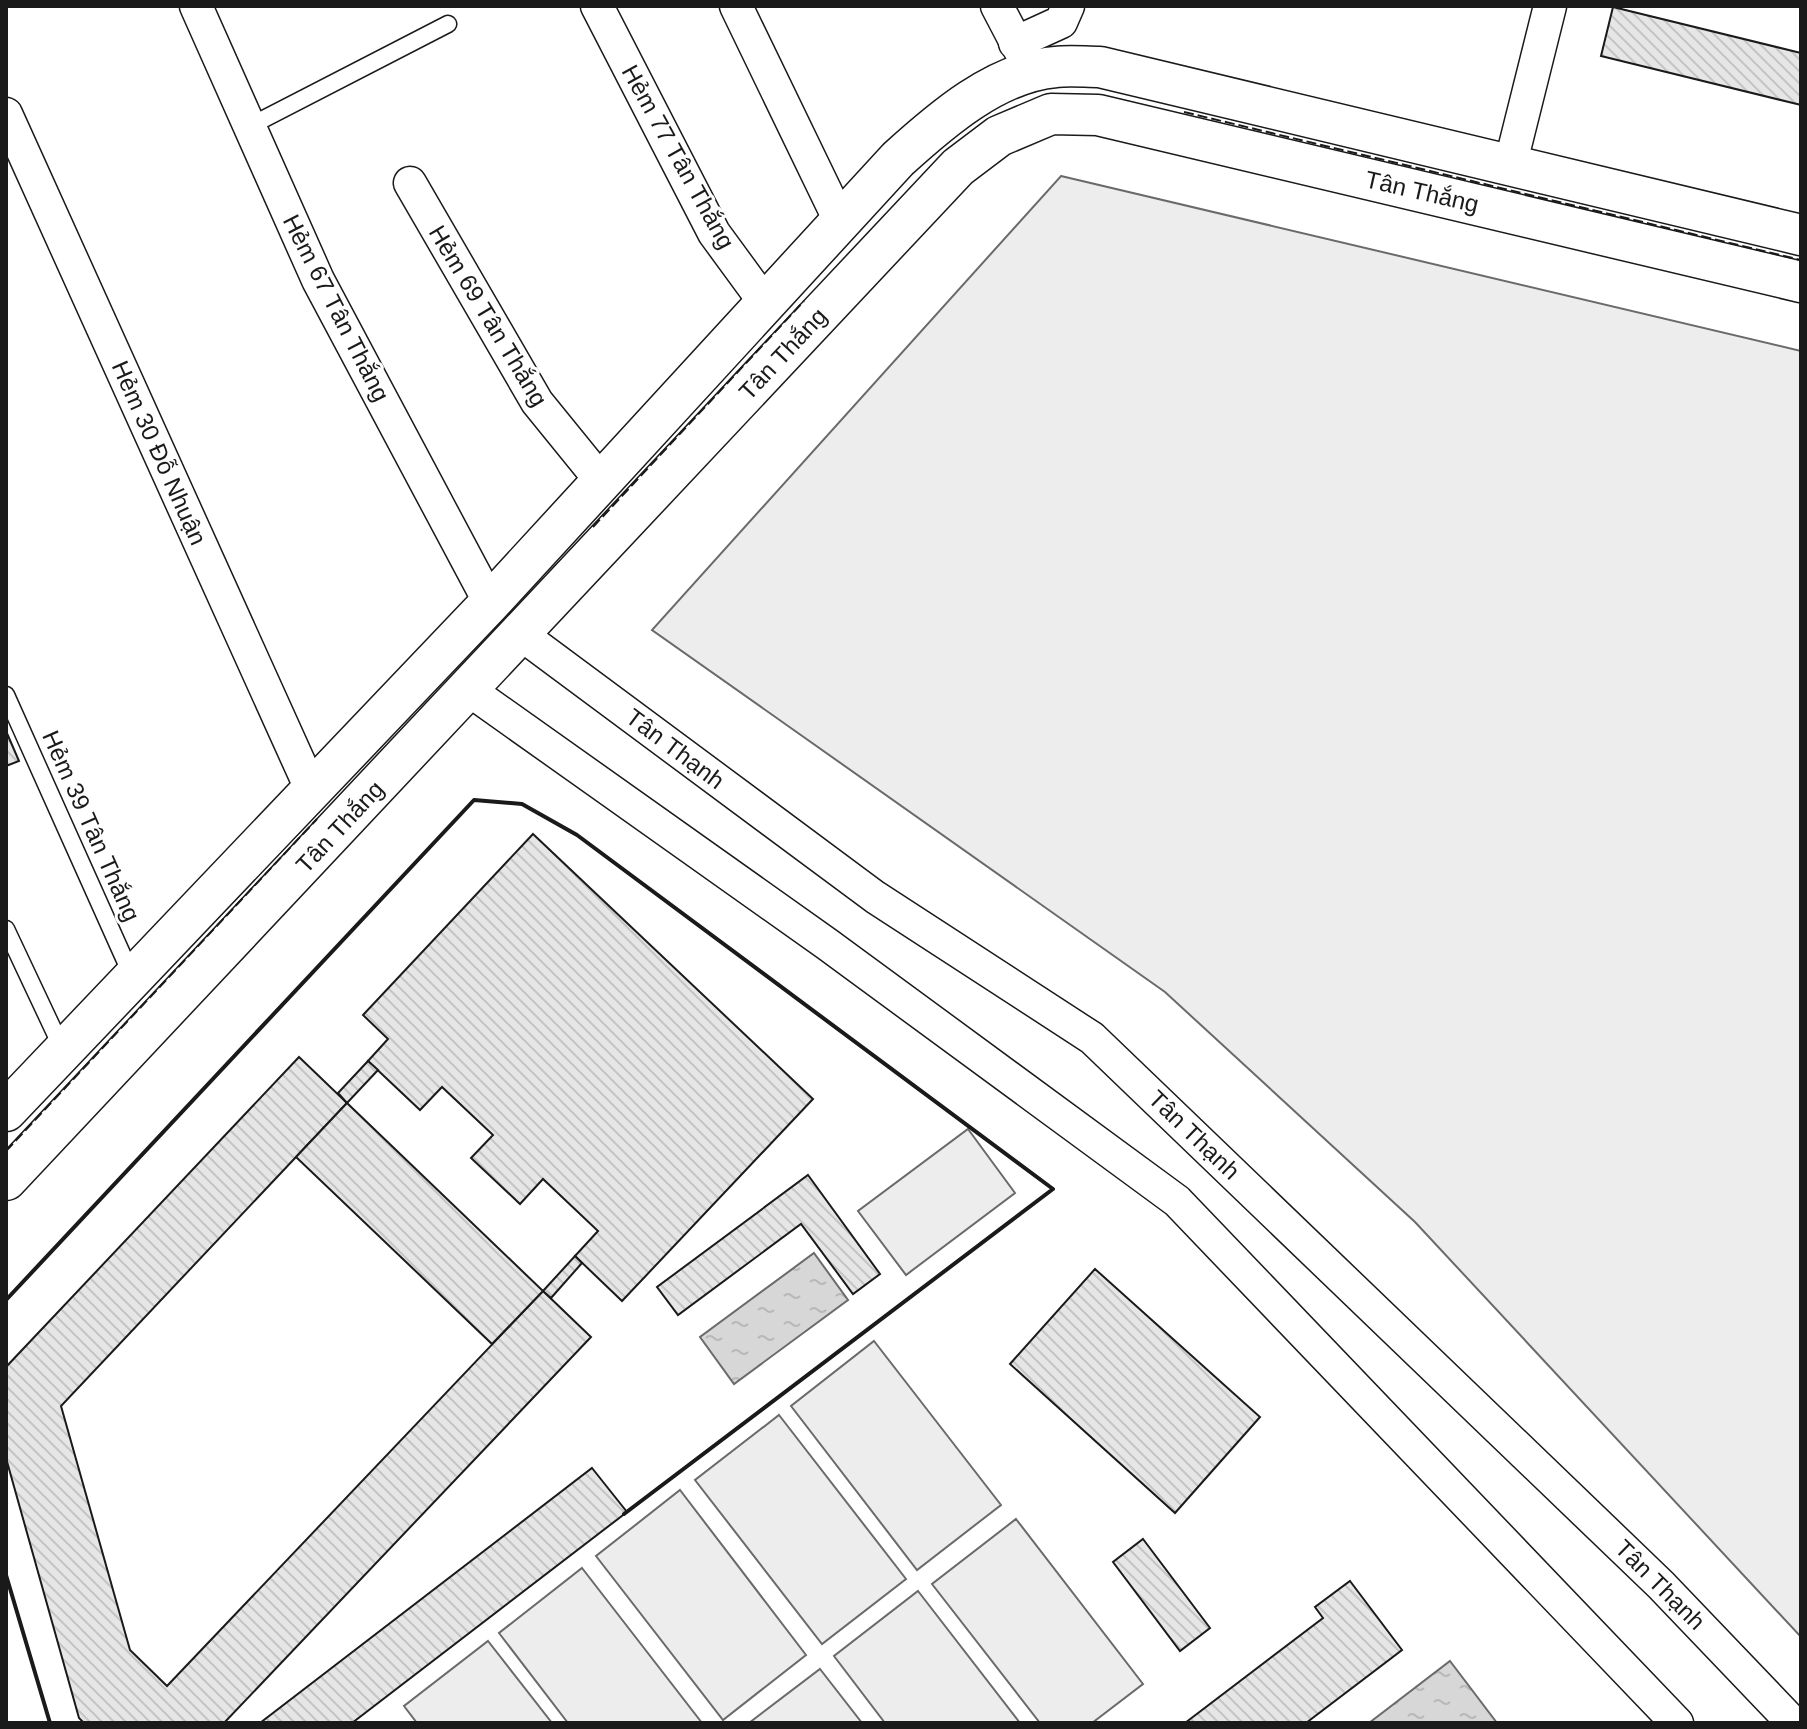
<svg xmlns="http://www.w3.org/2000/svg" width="1807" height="1729" viewBox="0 0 1807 1729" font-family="Helvetica,sans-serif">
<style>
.built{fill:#ededed;stroke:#6a6a6a;stroke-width:2}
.water{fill:url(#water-ripples);stroke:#6a6a6a;stroke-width:2}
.building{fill:url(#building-back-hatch);stroke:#1a1a1a;stroke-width:2}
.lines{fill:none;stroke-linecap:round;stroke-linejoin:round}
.service-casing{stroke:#1a1a1a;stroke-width:19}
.minor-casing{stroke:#1a1a1a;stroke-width:35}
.tertiary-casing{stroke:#1a1a1a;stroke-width:43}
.service{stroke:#fff;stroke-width:16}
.minor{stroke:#fff;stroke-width:32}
.tertiary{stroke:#fff;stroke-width:40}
.fence{stroke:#1a1a1a;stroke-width:2;stroke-dasharray:10 4;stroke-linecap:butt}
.wall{stroke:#1a1a1a;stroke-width:4}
.labels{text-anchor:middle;stroke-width:6;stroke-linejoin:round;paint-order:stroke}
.street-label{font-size:24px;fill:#1a1a1a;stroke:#fff}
</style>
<defs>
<pattern id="water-ripples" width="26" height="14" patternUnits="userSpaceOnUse" patternTransform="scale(2)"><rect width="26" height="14" fill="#d7d7d7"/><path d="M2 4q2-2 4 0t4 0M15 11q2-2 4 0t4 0" fill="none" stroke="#b8b8b8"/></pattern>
<pattern id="building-back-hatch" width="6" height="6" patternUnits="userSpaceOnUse" patternTransform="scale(2)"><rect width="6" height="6" fill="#e6e6e6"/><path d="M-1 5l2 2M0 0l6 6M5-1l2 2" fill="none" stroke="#c5c5c5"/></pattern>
</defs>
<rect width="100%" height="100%" fill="#fff"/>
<!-- built -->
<g class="built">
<path d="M 1061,176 L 1801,351 L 1801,1637 L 1415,1222 L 1165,992 L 652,630 Z"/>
<path d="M 968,1129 L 1015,1193 L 906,1275 L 858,1211 Z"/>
<path d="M 874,1341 L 1001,1505 L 917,1570 L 791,1406 Z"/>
<path d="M 779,1415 L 906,1579 L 822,1644 L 695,1480 Z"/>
<path d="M 680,1490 L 806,1655 L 723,1720 L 596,1556 Z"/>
<path d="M 1016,1519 L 1143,1684 L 1092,1723 L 1040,1723 L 932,1584 Z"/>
<path d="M 582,1568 L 702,1723 L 568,1723 L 499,1633 Z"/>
<path d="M 918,1591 L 1020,1723 L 885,1723 L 834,1656 Z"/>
<path d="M 488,1641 L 552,1723 L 417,1723 L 404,1706 Z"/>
<path d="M 820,1669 L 862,1723 L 749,1723 Z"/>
</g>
<!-- water -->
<g class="water">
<path d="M 814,1253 L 848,1300 L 734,1384 L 700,1337 Z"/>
<path d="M 1450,1661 L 1497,1723 L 1369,1723 Z"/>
</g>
<!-- building -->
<g class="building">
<path d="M 1613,7 L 1801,53 L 1801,105 L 1601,56 Z"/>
<path d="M 6,731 L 19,761 L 6,766 Z"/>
<path d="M 533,834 L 813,1099 L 622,1301 L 575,1256 L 598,1231 L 543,1179 L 520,1204 L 471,1158 L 493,1135 L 442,1087 L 420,1110 L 368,1061 L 388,1039 L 363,1015 Z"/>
<path d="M 299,1057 L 347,1103 L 61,1406 L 130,1650 L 167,1686 L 543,1291 L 591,1337 L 224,1723 L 84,1723 L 79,1718 L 6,1458 L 6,1367 Z"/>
<path d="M 368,1061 L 378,1070 L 347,1103 L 338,1093 Z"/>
<path d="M 347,1103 L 543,1291 L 492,1344 L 296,1157 Z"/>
<path d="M 808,1175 L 880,1274 L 853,1294 L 801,1224 L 678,1315 L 657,1287 Z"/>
<path d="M 575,1256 L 582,1263 L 551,1298 L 543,1291 Z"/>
<path d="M 1095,1269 L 1260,1417 L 1175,1513 L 1010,1364 Z"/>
<path d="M 592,1468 L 627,1512 L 352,1723 L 260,1723 Z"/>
<path d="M 1143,1539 L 1210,1628 L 1180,1651 L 1113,1562 Z"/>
<path d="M 1350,1581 L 1402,1650 L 1306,1723 L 1185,1723 L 1323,1618 L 1315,1607 Z"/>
</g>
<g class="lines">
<!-- service casing -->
<g class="service-casing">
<g id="service">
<path d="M 250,126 L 448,24"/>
<path d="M 6,695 L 132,976"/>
<path d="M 6,929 L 62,1048"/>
</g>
</g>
<!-- minor casing -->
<g class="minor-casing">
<g id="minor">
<path d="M 196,6 L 318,280 L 490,603"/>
<path d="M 597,6 L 714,233 L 766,304"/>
<path d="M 736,6 L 840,221"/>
<path d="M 997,6 L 1032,73"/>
<path d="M 1015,43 L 1061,22 L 1068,6"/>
<path d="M 6,114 L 312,791"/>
<path d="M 1510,166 L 1550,6"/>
<path d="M 410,183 L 537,402 L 602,482"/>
<path d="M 522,635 L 875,897 L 1092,1038 L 1661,1585 L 1793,1723"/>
<path d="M 469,690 L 827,944 L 1177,1201 L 1677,1723"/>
</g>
</g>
<!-- tertiary casing -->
<g class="tertiary-casing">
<g id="tertiary">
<path d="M 6,1111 L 490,603 L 898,159 C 941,120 996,72 1056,67 C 1070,65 1085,67 1100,67 L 1801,235"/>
<path d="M 6,1180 L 958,167 L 999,136 L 1051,114 L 1098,115 L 1801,282"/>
</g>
</g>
<!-- service -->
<use href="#service" class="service"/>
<!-- minor -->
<use href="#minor" class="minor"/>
<!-- tertiary -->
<use href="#tertiary" class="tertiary"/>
<!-- fence -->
<g class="fence">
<path d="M 1184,112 L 1801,260"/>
<path d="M 593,527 L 804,301"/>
<path d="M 6,1151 L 317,819"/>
</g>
<!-- wall -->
<g class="wall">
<path d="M 6,1300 L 474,800 L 522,804 L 577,835 L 1053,1189 L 624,1514"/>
<path d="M 6,1575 L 50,1723"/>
</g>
</g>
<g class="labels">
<!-- street labels -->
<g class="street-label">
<text transform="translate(678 157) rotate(61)" y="8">Hẻm 77 Tân Thắng</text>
<text transform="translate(1422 192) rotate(13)" y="8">Tân Thắng</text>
<text transform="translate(336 308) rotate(63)" y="8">Hẻm 67 Tân Thắng</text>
<text transform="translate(488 316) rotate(59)" y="8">Hẻm 69 Tân Thắng</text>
<text transform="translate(783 354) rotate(-47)" y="8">Tân Thắng</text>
<text transform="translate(159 453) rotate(66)" y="8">Hẻm 30 Đỗ Nhuận</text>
<text transform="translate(675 749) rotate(37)" y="8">Tân Thạnh</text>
<text transform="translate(91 826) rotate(66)" y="8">Hẻm 39 Tân Thắng</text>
<text transform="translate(340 827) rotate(-47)" y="8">Tân Thắng</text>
<text transform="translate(1194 1135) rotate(44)" y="8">Tân Thạnh</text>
<text transform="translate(1660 1585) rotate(45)" y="8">Tân Thạnh</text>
</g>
</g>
<!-- border -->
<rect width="1807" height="1729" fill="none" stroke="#1a1a1a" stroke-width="16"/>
</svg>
